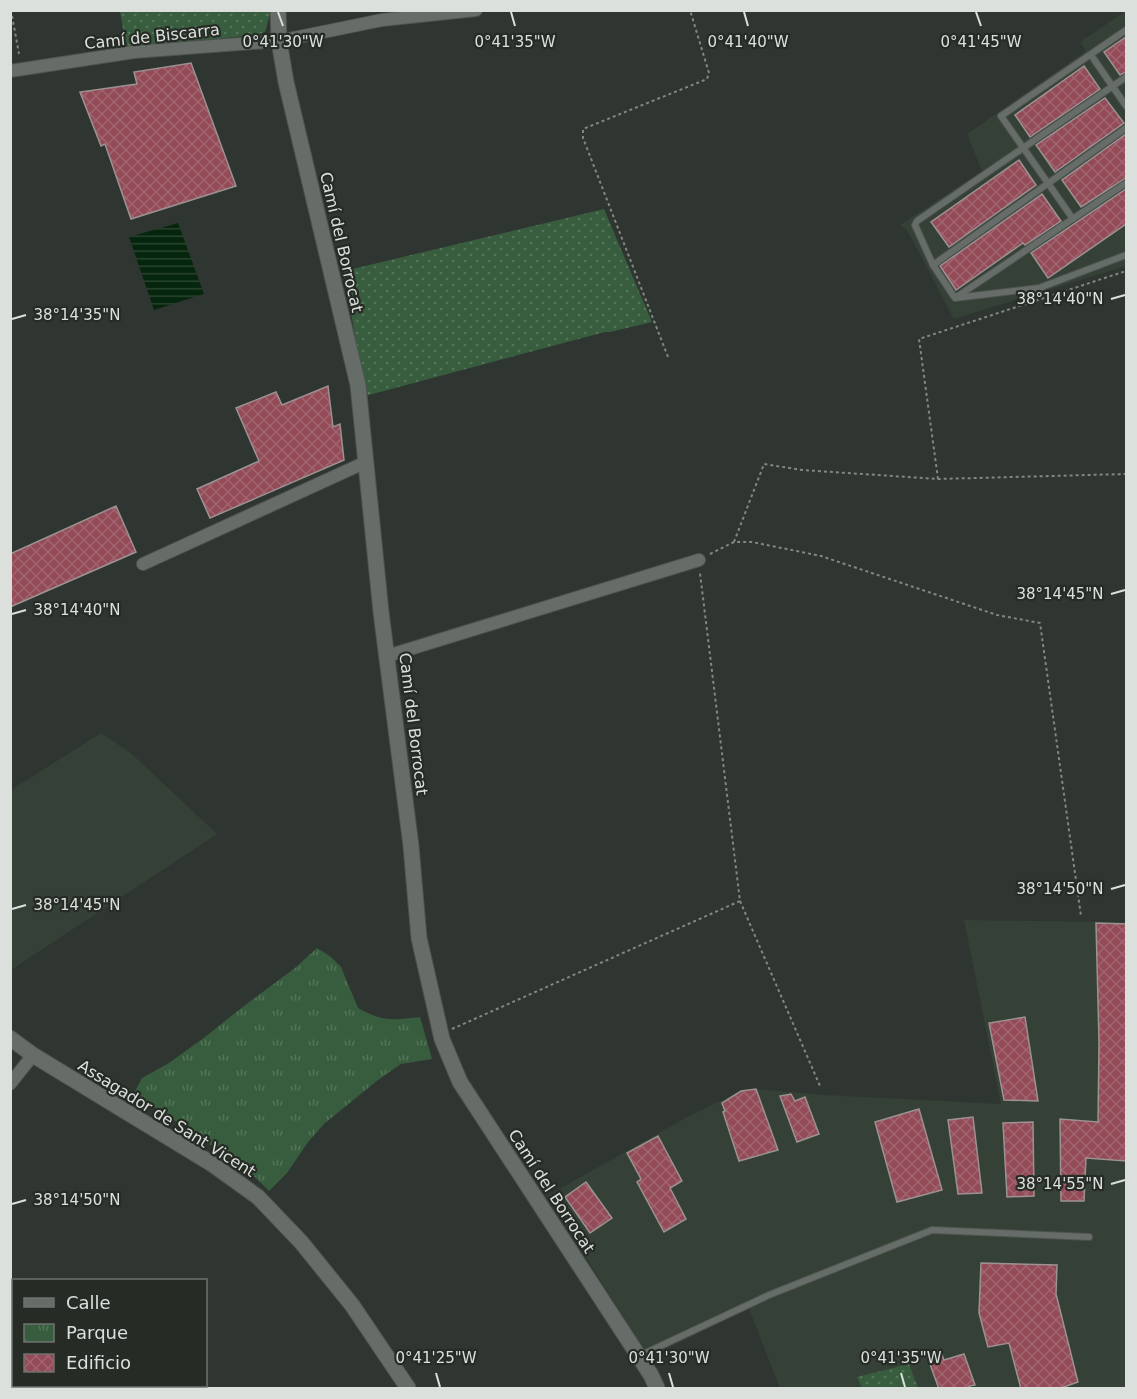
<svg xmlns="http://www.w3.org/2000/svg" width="1137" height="1399" viewBox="0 0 1137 1399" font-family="'DejaVu Sans',sans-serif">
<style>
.built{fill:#354036}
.grass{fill:url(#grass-dots)}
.park{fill:url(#park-tufts)}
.water{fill:url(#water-rules)}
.building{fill:url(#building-cross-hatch);stroke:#9c9293;stroke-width:1.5}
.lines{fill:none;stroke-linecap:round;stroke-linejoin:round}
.lane-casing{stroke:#4e534f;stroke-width:8}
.street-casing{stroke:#4e534f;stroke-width:14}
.secondary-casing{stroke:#4e534f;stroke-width:17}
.path{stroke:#828782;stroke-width:2;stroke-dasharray:3 3;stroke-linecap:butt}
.lane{stroke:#666c67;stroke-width:6}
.street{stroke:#666c67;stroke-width:12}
.secondary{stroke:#666c67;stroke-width:15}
.ticks{fill:none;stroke:#dce0dc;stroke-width:2}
.labels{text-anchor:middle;stroke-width:4.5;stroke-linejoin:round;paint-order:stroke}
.street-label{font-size:16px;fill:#dce0dc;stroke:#262b26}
.ticks-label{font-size:15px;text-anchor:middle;fill:#dce0dc;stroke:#262b26;stroke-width:4.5;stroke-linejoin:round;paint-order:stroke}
</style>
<defs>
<pattern id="grass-dots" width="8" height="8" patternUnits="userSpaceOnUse" patternTransform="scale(1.5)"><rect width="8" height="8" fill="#385d3e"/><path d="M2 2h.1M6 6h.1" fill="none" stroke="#547459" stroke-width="1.8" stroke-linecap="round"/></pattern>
<pattern id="park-tufts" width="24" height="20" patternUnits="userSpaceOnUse" patternTransform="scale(1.5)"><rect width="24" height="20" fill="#385d3e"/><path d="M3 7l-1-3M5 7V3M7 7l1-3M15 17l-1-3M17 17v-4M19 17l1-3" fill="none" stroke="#547459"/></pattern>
<pattern id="water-rules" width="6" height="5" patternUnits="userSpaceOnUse" patternTransform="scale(1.5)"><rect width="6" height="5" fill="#06250d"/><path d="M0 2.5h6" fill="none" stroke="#2a4430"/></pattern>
<pattern id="building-cross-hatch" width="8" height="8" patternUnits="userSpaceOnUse" patternTransform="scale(1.5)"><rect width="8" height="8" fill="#924b57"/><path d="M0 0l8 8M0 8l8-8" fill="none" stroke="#a1656f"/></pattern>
</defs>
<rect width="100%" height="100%" fill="#2f3530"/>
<!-- built -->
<g class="built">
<path d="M 1126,11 L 1126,266 L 954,319 L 907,230 L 900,225 L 982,171 L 967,134 L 1086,51 L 1080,42 Z"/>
<path d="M 101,733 L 132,754 L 217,834 L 11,970 L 11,790 Z"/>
<path d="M 964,920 L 1126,922 L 1126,1388 L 780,1388 L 749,1309 L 649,1357 L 547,1196 L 687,1117 L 741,1091 L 756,1089 L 826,1095 L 1001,1104 Z"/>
</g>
<!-- grass -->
<g class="grass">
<path d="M 271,10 L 265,32 L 256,35 L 128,47 L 125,41 L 120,11 Z"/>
<path d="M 604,209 L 652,322 L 610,332 L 605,332 L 365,396 L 344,271 Z"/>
<path d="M 909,1364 L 918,1388 L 862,1388 L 857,1377 Z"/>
</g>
<!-- park -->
<path class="park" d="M 317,948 L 331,957 L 341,967 L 358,1008 C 384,1022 391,1020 420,1017 L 432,1059 L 401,1064 L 378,1080 L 325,1123 L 308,1142 L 287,1173 L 269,1191 L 249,1171 L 134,1093 L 142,1078 L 169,1063 L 205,1037 L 240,1009 L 295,968 Z"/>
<!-- water -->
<path class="water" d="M 178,223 L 204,294 L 154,310 L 129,237 Z"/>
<!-- building -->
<g class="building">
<path d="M 1126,37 L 1126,72 L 1120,75 L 1104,52 Z"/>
<path d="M 191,63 L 236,186 L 131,219 L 105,144 L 101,146 L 80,92 L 137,84 L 134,72 Z"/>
<path d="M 1084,66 L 1100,89 L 1030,137 L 1015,115 Z"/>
<path d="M 1105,98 L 1124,123 L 1055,172 L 1036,145 Z"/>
<path d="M 1126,134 L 1126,178 L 1081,207 L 1062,180 Z"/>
<path d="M 1019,160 L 1036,185 L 949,247 L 931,222 Z"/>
<path d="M 1126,189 L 1126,224 L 1048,278 L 1031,253 Z"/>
<path d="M 1042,194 L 1061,221 L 1025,245 L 1023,243 L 956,290 L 940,266 Z"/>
<path d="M 328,386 L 333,427 L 340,424 L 344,460 L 210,518 L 197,489 L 259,461 L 236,408 L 276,392 L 282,405 Z"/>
<path d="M 116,506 L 136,552 L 10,607 L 10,554 Z"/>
<path d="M 1096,923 L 1126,924 L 1126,1161 L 1086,1158 L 1084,1201 L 1061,1201 L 1060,1119 L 1098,1122 L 1099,1042 Z"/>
<path d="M 1025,1017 L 1038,1101 L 1004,1100 L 989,1023 Z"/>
<path d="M 756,1089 L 778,1150 L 739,1161 L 723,1112 L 725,1111 L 722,1103 L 741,1091 Z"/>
<path d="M 791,1094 L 795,1101 L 805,1097 L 819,1134 L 797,1142 L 780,1096 Z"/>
<path d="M 919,1109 L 942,1190 L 897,1202 L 875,1122 Z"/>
<path d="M 973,1117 L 982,1193 L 958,1194 L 948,1120 Z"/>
<path d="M 1033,1122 L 1034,1196 L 1007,1197 L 1003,1123 Z"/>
<path d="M 658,1136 L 682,1181 L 670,1188 L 686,1219 L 664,1232 L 637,1182 L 641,1179 L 627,1153 Z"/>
<path d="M 586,1182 L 612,1218 L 590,1233 L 565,1197 Z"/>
<path d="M 981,1263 L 1057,1265 L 1056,1294 L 1078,1382 L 1058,1389 L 1021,1389 L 1009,1343 L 988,1347 L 979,1313 Z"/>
<path d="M 940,1350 L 944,1360 L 964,1354 L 975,1385 L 969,1386 L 970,1389 L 939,1389 L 927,1356 Z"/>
</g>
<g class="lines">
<!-- lane casing -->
<g class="lane-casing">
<g id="lane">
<path d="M 1091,55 L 1126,106"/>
<path d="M 1126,77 L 917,221 L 915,225 L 933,265 L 955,298 L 1039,288 L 1126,255"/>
<path d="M 1073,219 L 1001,116 L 1126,30"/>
<path d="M 933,265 L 1126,128"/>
<path d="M 958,296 L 1126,183"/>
<path d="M 639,1356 L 769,1295 L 932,1230 L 1089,1237"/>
</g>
</g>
<!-- street casing -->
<g class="street-casing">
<g id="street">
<path d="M 10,71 L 134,52 L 279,41 L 382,20 L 476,10"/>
<path d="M 143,564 L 366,462"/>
<path d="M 387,656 L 699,560"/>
<path d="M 10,1084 L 33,1055"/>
</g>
</g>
<!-- secondary casing -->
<g class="secondary-casing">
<g id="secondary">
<path d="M 278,10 L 279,41 L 286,82 L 358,385 L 381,612 L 411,846 L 419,938 L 442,1039 L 460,1082 L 651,1375 L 657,1388"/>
<path d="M 10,1038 L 33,1055 L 212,1164 L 258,1197 L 301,1242 L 352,1305 L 408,1388"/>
</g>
</g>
<!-- path -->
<g class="path">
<path d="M 11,10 L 19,54"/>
<path d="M 668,357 L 583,138 L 583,129 L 707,79 L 709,73 L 690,10"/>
<path d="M 938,479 L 919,339 L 1126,271"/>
<path d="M 734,542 L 764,464 L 802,470 L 938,479 L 1126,474"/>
<path d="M 710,554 L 734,542 L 752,542 L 821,556 L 997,615 L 1040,623 L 1081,916"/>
<path d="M 740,901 L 820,1086"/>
<path d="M 452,1029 L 740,901 L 700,573"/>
</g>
<!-- lane -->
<use href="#lane" class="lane"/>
<!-- street -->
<use href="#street" class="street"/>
<!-- secondary -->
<use href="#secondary" class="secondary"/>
</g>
<!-- ticks -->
<path class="ticks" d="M 278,12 L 283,26M 511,12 L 515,26M 744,12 L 748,26M 976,12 L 981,26M 1111,299 L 1125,295M 12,319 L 26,315M 1111,594 L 1125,590M 12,614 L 26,610M 1111,889 L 1125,885M 12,909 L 26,905M 1111,1184 L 1125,1180M 12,1204 L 26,1200M 436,1373 L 440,1387M 669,1373 L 673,1387M 901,1373 L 905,1387"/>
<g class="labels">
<!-- street labels -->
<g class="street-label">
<text transform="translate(152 36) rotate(-6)" y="6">Camí de Biscarra</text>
<text transform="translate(342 242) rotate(77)" y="6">Camí del Borrocat</text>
<text transform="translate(414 724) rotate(83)" y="6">Camí del Borrocat</text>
<text transform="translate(167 1118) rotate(32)" y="6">Assagador de Sant Vicent</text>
<text transform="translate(552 1191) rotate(57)" y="6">Camí del Borrocat</text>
</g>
</g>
<g class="ticks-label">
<text x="283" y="47">0°41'30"W</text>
<text x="515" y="47">0°41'35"W</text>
<text x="748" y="47">0°41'40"W</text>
<text x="981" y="47">0°41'45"W</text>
<text x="1060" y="304">38°14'40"N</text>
<text x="77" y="320">38°14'35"N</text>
<text x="1060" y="599">38°14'45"N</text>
<text x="77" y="615">38°14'40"N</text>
<text x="1060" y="894">38°14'50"N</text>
<text x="77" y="910">38°14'45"N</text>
<text x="1060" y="1189">38°14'55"N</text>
<text x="77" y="1205">38°14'50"N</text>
<text x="436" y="1363">0°41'25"W</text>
<text x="669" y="1363">0°41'30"W</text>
<text x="901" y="1363">0°41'35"W</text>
</g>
<!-- border -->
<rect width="1137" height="1399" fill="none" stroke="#dce0dc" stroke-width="24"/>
<!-- legend -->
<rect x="12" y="1279" width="195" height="108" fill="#262b26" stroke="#6f736f" stroke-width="1.5"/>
<rect x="24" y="1298" width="30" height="9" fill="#666c67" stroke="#6f736f" stroke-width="1.5"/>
<text x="66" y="1309" font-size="18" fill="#dce0dc">Calle</text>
<rect x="24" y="1324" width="30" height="18" fill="url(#park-tufts)" stroke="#6f736f" stroke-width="1.5"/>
<text x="66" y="1339" font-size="18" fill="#dce0dc">Parque</text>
<rect x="24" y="1354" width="30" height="18" fill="url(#building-cross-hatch)" stroke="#6f736f" stroke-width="1.5"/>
<text x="66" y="1369" font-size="18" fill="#dce0dc">Edificio</text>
</svg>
